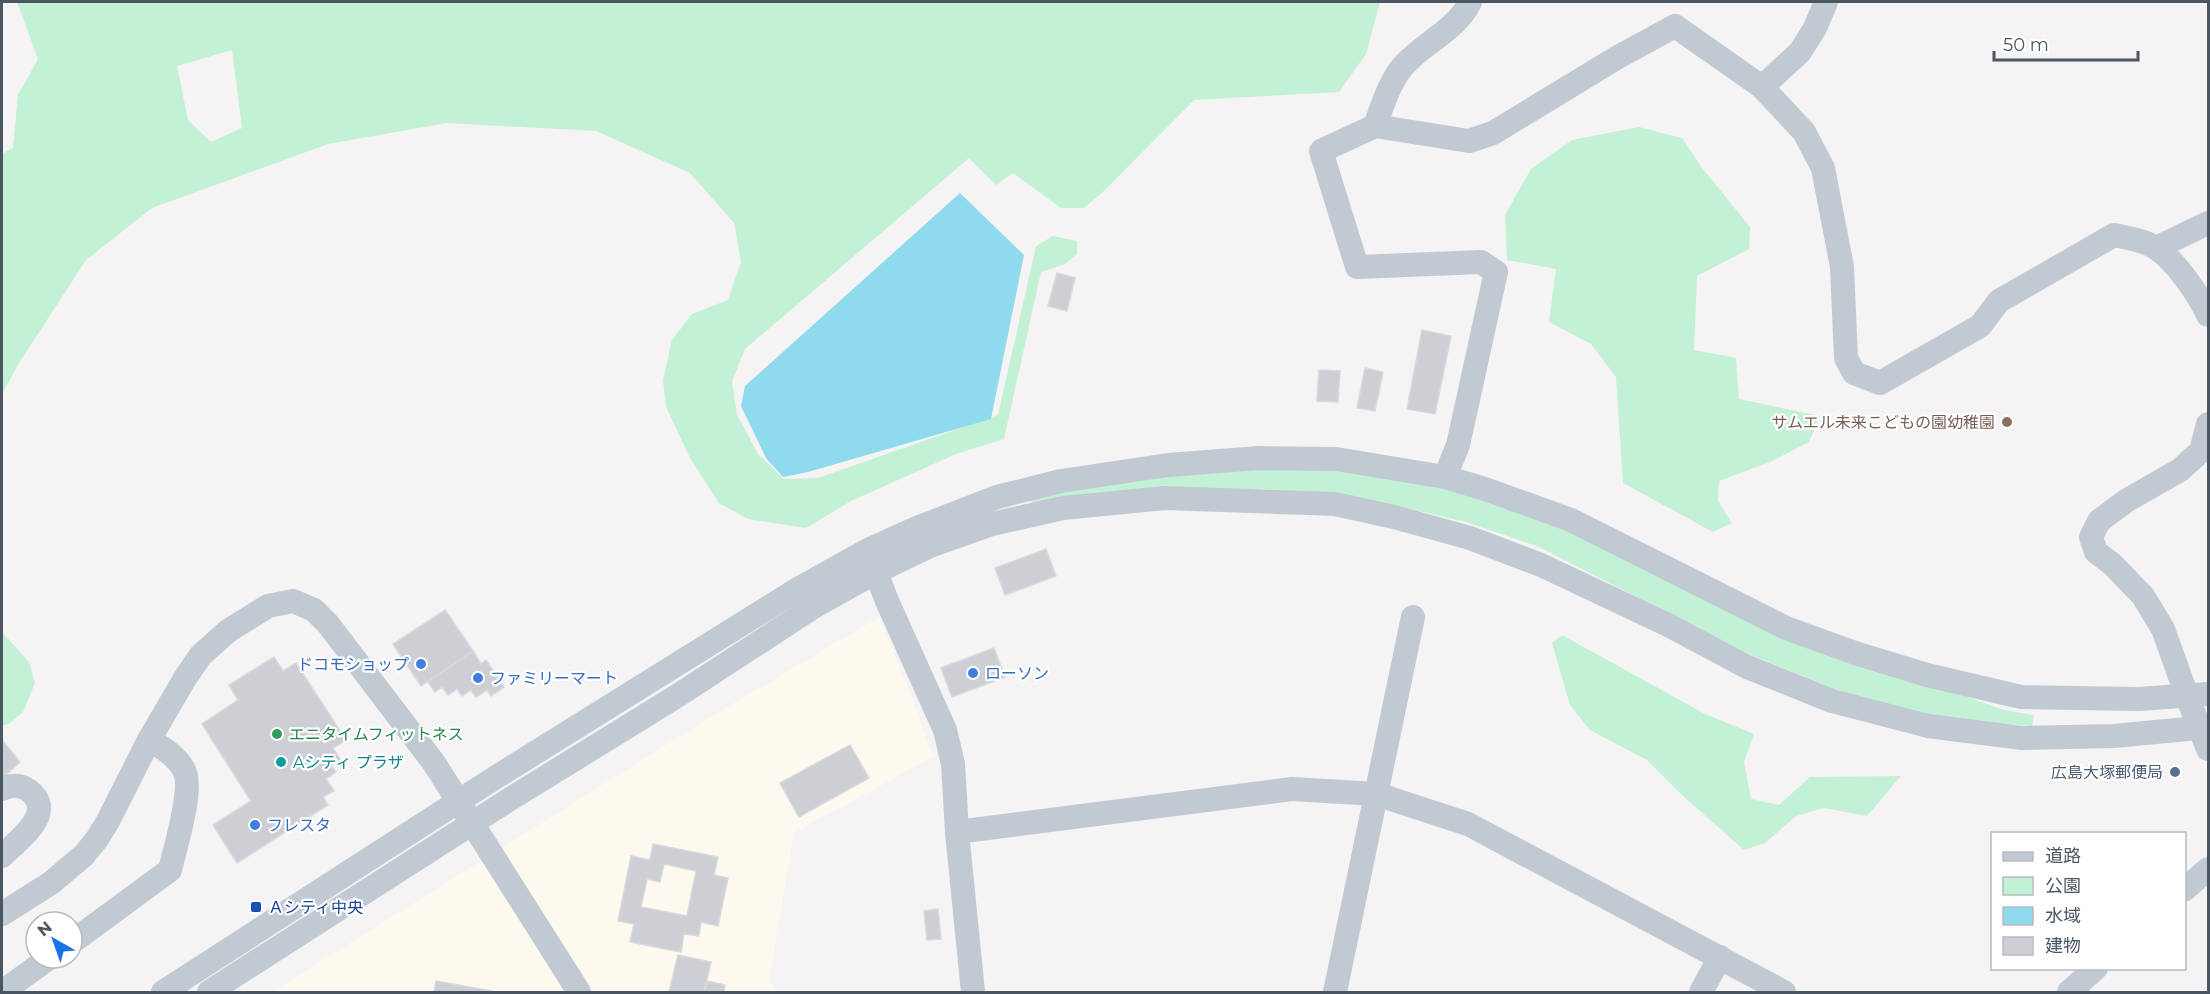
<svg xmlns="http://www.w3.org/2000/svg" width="2210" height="994" viewBox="0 0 2210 994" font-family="Montserrat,'Noto Sans JP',sans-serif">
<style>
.commercial{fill:#fdf9ef}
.green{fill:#c3f1d5;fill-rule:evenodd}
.water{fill:#90daee}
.building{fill:#cdcfd5;stroke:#d7d9de;stroke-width:1.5;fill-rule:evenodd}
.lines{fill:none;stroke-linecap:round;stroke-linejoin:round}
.minor{stroke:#c1cad2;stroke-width:24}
.education-dot{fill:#8d6e63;stroke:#fff;stroke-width:2}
.shop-dot{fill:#3f7fe0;stroke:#fff;stroke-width:2}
.leisure-dot{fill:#2e9e5b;stroke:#fff;stroke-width:2}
.culture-dot{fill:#0f9aa8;stroke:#fff;stroke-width:2}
.service-dot{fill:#5c6f8a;stroke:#fff;stroke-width:2}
.transit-dot{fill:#1a4fb4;stroke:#fff;stroke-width:2}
.labels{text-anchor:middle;stroke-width:4.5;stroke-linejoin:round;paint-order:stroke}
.education-label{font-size:16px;fill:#785e54;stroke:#fff;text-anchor:end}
.shop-label{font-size:16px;fill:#366cbe;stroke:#fff;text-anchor:start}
.leisure-label{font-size:16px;fill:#27864d;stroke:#fff;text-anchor:start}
.culture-label{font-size:16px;fill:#0d838f;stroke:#fff;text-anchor:start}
.service-label{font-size:16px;fill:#4e5e75;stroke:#fff;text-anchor:end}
.transit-label{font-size:16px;fill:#164399;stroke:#fff;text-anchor:start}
</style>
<rect width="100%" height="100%" fill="#f5f3f3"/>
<!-- commercial -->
<path class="commercial" d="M 879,617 L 907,685 L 933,757 L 794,833 L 769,980 L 778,992 L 272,992 L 707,719 Z"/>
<!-- green -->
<g class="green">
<path d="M 17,2 L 1380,2 L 1366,54 L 1339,92 L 1194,100 L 1105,190 L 1084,208 L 1061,208 L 1013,173 L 996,185 L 969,158 L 745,349 L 732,381 L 737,415 L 758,454 L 784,479 L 818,478 L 998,415 L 1036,246 L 1053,236 L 1077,241 L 1077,254 L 1065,264 L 1041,272 L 1004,439 L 956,454 L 851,501 L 806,528 L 748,519 L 719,503 L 690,458 L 666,407 L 663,380 L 672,340 L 692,314 L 728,300 L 741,262 L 734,223 L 690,173 L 596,131 L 447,123 L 328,144 L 152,208 L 86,260 L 19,363 L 2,394 L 2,154 L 13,148 L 18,95 L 38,59 ZM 232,50 L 242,128 L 211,142 L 188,120 L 177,66 Z"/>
<path d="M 1639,127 L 1682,138 L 1703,169 L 1750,227 L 1749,249 L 1697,276 L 1694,350 L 1736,358 L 1739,399 L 1820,416 L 1809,442 L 1770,462 L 1719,481 L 1718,501 L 1732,523 L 1713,532 L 1623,483 L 1616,377 L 1591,344 L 1549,322 L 1556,269 L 1507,260 L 1505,215 L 1531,169 L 1572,140 Z"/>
<path d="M 1270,469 L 1343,470 L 1418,480 L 1505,502 L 1956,693 L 2004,710 L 2034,715 L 2032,726 L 1938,718 L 1849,695 L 1746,653 L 1539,547 L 1466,522 L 1402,507 L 1327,494 L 1264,489 L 1190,489 L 1032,504 L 1031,497 L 1189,472 Z"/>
<path d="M 2,632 L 29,662 L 35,683 L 23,712 L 10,723 L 2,726 Z"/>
<path d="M 1562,635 L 1705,714 L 1754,734 L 1744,762 L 1751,799 L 1779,805 L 1810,777 L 1901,776 L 1867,816 L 1824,808 L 1796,816 L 1765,843 L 1744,850 L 1682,795 L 1647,760 L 1590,730 L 1570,705 L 1552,643 Z"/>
</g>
<!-- water -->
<path class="water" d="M 960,193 L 1024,255 L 991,419 L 808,472 L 783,477 L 766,458 L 741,406 L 745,386 Z"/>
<!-- building -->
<g class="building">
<path d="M 1057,273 L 1075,278 L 1067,311 L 1048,306 Z"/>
<path d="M 1422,330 L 1451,336 L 1435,414 L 1407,409 Z"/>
<path d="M 1365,368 L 1383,372 L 1375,411 L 1357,408 Z"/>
<path d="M 1319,370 L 1340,371 L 1338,402 L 1317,401 Z"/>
<path d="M 1046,549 L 1056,576 L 1005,595 L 995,568 Z"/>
<path d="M 445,610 L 473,651 L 421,686 L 393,644 Z"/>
<path d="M 994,648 L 1005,677 L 952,697 L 941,668 Z"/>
<path d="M 473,651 L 481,664 L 486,660 L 504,687 L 491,696 L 487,690 L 476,697 L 471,690 L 462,696 L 457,689 L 448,695 L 442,687 L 435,692 L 428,682 Z"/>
<path d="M 274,657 L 283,671 L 296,663 L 346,740 L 333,748 L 340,759 L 331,765 L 336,772 L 326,779 L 334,791 L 323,797 L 328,805 L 237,863 L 213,825 L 251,801 L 202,724 L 238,700 L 229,685 Z"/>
<path d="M 2,740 L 20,762 L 2,778 Z"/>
<path d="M 850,745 L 869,778 L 799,817 L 780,783 Z"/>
<path d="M 653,844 L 718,857 L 714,875 L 728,878 L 718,926 L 701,922 L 699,936 L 684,934 L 681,952 L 630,942 L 634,924 L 618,921 L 631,856 L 650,860 ZM 664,864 L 696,871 L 687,916 L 641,907 L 647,879 L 660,882 Z"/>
<path d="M 938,909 L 941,939 L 927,940 L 924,911 Z"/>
<path d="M 678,955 L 711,962 L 704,992 L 669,992 Z"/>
<path d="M 436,981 L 497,992 L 434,992 Z"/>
<path d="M 707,981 L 725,985 L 724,992 L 704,992 Z"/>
</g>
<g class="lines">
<!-- minor -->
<g class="minor">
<path d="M 1762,87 L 1800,52 L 1815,28 L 1826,2"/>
<path d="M 1375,126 L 1469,141 L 1493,133 L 1618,57 L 1675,26 L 1762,87 L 1804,132 L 1823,168 L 1842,267 L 1846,358 L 1854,373 L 1880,383 L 1980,326 L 1999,301 L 2114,235 C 2128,238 2144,240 2156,248 C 2175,260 2199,295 2208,315"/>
<path d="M 2156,248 L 2208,223"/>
<path d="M 2208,424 L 2201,451 L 2180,470 L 2126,501 L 2099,521 L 2091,537 L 2096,552 L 2112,564 L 2143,596 L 2163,629 L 2187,696 L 2208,749"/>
<path d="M 1445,477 L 1458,445 L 1496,272 L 1481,262 L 1357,267 L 1321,151 L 1375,126 C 1382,107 1391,77 1406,63 C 1426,42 1458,28 1470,2"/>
<path d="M 876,572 L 887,601 L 945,730 L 953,764 L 957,832 L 973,992"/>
<path d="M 2,789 C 10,785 20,784 28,790 C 59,812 17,841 2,856"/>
<path d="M 957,832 L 1292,789 L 1376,794 L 1468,824 L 1784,992"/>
<path d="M 2184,890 L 2208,869"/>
<path d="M 2,914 L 51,883 L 84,855 L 97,839 L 108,821 L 149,740 L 184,680 L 200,656 L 228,631 L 268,606 L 293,601 L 314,610 L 328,624 L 434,763 L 579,992"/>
<path d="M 72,942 L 170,870 C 175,848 194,788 184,770 C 177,756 162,747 149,740"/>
<path d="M 2,992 L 49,958"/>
<path d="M 163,992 L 493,779 L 798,589 L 868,550 L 917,528 L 997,497 L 1061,481 L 1168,465 L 1259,458 L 1336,459 L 1445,477 L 1485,489 L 1571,520 L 1786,628 L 1855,653 L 1927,675 L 2021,697 L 2139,699 L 2208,694"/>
<path d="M 209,992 L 507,801 L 677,696 L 815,606 L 876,572 L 930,546 L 992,524 L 1063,508 L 1165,498 L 1335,504 L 1394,517 L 1470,538 L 1541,565 L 1668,625 L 1747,667 L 1832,701 L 1928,726 L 2022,738 L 2114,736 L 2208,727"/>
<path d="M 1335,992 L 1413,617"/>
<path d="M 1701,992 L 1720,957"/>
<path d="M 2069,992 L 2096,968"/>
</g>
</g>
<!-- markers -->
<circle class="education-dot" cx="2007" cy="422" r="6"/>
<g class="shop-dot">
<circle cx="421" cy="664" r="6"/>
<circle cx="973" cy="673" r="6"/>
<circle cx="478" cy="678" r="6"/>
<circle cx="255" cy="825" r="6"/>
</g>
<circle class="leisure-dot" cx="277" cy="734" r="6"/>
<circle class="culture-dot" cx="281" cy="762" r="6"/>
<circle class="service-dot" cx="2175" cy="772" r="6"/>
<rect class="transit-dot" x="250" y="901" width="12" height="12" rx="3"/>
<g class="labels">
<!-- education labels -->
<g class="education-label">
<text x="1995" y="428">サムエル未来こどもの園幼稚園</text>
</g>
<!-- shop labels -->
<g class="shop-label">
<text x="409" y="670" text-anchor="end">ドコモショップ</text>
<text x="985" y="679">ローソン</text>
<text x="490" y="684">ファミリーマート</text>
<text x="267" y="831">フレスタ</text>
</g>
<!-- leisure labels -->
<g class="leisure-label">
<text x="289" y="740">エニタイムフィットネス</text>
</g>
<!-- culture labels -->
<g class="culture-label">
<text x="293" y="768">Aシティ プラザ</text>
</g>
<!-- service labels -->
<g class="service-label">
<text x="2163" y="778">広島大塚郵便局</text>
</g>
<!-- transit labels -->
<g class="transit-label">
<text x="268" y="913">Ａシティ中央</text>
</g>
</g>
<!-- border -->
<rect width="2210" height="994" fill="none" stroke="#4a5661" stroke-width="6"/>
<!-- legend -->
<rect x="1991" y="832" width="195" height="138" fill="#ffffff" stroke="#b7bbc0" stroke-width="1.5"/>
<rect x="2003" y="852" width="30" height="9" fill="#c1cad2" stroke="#b7bbc0" stroke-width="1.5"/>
<text x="2045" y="862" font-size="18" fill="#4a5661">道路</text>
<rect x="2003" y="877" width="30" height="18" fill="#c3f1d5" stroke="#b7bbc0" stroke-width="1.5"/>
<text x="2045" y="892" font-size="18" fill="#4a5661">公園</text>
<rect x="2003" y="907" width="30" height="18" fill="#90daee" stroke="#b7bbc0" stroke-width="1.5"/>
<text x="2045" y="922" font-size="18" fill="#4a5661">水域</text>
<rect x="2003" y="937" width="30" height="18" fill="#cdcfd5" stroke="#b7bbc0" stroke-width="1.5"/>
<text x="2045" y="952" font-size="18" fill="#4a5661">建物</text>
<!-- north arrow -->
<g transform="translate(54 940) rotate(320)"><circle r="28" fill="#ffffff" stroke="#b7bbc0" stroke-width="1.5"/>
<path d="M0-4.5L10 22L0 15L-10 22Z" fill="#1a73e8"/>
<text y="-9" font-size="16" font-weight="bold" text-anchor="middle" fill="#4a5661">N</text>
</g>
<!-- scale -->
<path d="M1994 51v9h144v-9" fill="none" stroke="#4a5661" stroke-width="3"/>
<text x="2003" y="51" font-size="18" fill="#4a5661" stroke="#ffffff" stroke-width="4.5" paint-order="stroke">50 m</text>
</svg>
